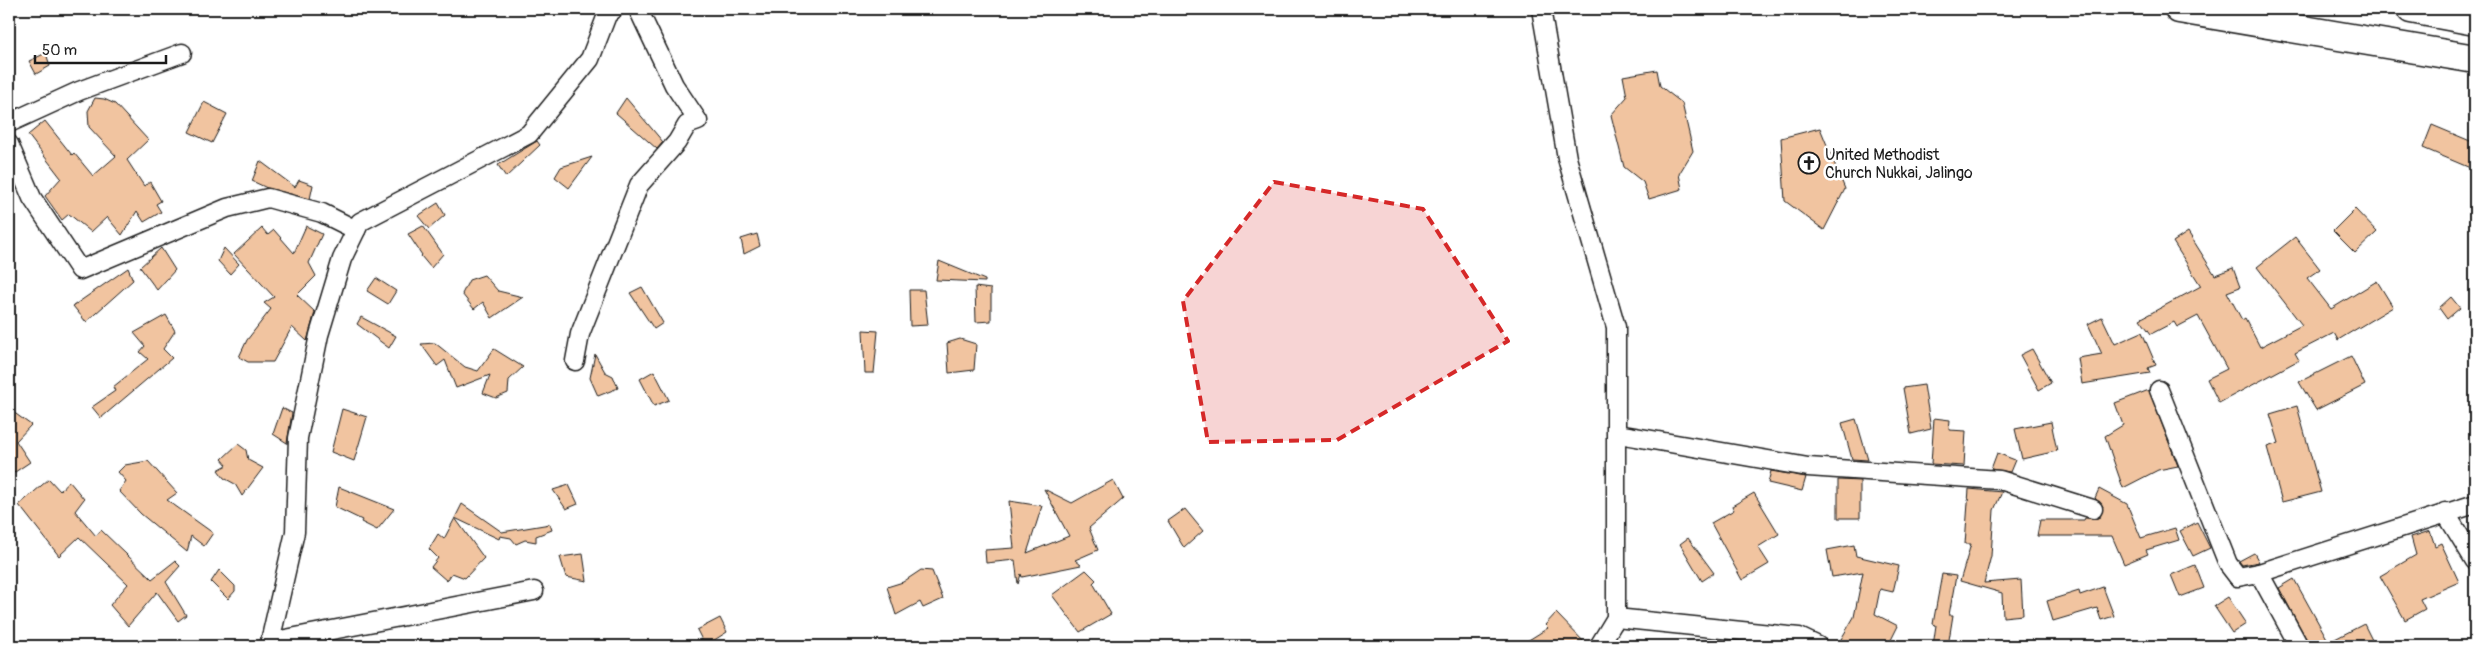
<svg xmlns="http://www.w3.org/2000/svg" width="2484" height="655" viewBox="0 0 2484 655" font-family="Pangolin,sans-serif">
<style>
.building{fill:#f1c4a0;stroke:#1c1c1c}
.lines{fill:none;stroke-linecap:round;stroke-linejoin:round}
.street-casing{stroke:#1c1c1c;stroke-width:21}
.highway-casing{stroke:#1c1c1c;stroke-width:31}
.street{stroke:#fff;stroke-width:18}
.highway{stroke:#fff;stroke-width:28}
.marked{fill:#d62828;fill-opacity:0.2;stroke:#d62828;stroke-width:4;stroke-dasharray:10 6;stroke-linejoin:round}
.labels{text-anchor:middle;stroke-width:5;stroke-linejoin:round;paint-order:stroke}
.poi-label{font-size:16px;fill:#1c1c1c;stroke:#fff;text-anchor:start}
</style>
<rect width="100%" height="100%" fill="#fff"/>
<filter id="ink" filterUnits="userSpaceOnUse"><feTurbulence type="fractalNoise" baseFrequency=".02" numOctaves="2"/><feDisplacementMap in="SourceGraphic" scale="10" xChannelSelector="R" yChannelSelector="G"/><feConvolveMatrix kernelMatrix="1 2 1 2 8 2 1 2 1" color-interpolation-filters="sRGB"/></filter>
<g filter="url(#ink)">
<!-- building -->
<g class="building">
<path d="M 46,53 L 50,66 L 36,74 L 29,61 Z"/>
<path d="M 1657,70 L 1660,86 L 1682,103 L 1693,151 L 1679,174 L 1682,189 L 1649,199 L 1643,182 L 1624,167 L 1611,115 L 1627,97 L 1623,76 Z"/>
<path d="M 95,98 L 104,99 L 115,104 L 148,140 L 127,160 L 144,186 L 150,182 L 161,201 L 156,204 L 161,212 L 144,222 L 137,211 L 122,235 L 107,217 L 91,232 L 69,214 L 62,220 L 45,196 L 61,178 L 28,135 L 45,121 L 72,155 L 74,153 L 93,176 L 116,156 L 89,127 L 88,111 Z"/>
<path d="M 626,98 L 663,142 L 657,149 L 616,113 Z"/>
<path d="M 204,102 L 227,114 L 212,143 L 189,132 Z"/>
<path d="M 2432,125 L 2475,143 L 2475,170 L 2423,148 Z"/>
<path d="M 1820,128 L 1845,189 L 1824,230 L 1785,201 L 1781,138 Z"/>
<path d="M 537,141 L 540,145 L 506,177 L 498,165 Z"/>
<path d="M 592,157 L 569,188 L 555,177 L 561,167 Z"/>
<path d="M 260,161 L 295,187 L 299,180 L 313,185 L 310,199 L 267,188 L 252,181 Z"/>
<path d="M 438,203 L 445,215 L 429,229 L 418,216 Z"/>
<path d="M 2355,209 L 2377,232 L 2355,253 L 2333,231 Z"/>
<path d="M 306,226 L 322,234 L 309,263 L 316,276 L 297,295 L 315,312 L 307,341 L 292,327 L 273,362 L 248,362 L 239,357 L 247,340 L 271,309 L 264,303 L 274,297 L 234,254 L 262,228 L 268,235 L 274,230 L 294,253 Z"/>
<path d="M 423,226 L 443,254 L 431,268 L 421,256 L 422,255 L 408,234 Z"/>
<path d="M 2188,232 L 2215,275 L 2233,268 L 2240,287 L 2227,292 L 2242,320 L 2245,318 L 2260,347 L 2302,325 L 2257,267 L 2295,237 L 2320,269 L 2307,278 L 2331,309 L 2377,281 L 2393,307 L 2338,340 L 2334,333 L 2295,353 L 2299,360 L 2219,403 L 2207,379 L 2227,369 L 2198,316 L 2177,327 L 2174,322 L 2151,334 L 2140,319 L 2201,286 L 2173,242 Z"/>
<path d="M 757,234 L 760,246 L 744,254 L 741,239 Z"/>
<path d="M 161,248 L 175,270 L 157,290 L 140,267 Z"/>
<path d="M 224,248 L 239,264 L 230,274 L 218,261 Z"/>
<path d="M 939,261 L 985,280 L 985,282 L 936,280 Z"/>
<path d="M 128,268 L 133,280 L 86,322 L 73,306 Z"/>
<path d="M 484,275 L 498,291 L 523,297 L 492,318 L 483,302 L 474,309 L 462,294 L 469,280 Z"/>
<path d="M 376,278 L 396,291 L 388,304 L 367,291 Z"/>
<path d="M 642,287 L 663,323 L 654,329 L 630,293 Z"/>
<path d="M 975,287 L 991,289 L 991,321 L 976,322 Z"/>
<path d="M 909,290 L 924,290 L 928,325 L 910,326 Z"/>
<path d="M 2451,297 L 2460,308 L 2447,319 L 2439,308 Z"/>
<path d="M 166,315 L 175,331 L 163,349 L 172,358 L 101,418 L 92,407 L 115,391 L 113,387 L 148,359 L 140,352 L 145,346 L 134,333 Z"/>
<path d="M 361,317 L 396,336 L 389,348 L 357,324 Z"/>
<path d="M 2102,317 L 2115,344 L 2142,332 L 2156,365 L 2148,368 L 2150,373 L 2082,384 L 2078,358 L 2102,354 L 2088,324 Z"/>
<path d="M 863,330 L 878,331 L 874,373 L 865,373 Z"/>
<path d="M 960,339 L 976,344 L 974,370 L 949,373 L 947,343 Z"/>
<path d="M 435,343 L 465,367 L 478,371 L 494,349 L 523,367 L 509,380 L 508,393 L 496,398 L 483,393 L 490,375 L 456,388 L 445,360 L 437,366 L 421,344 Z"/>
<path d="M 2032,349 L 2051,383 L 2039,390 L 2020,355 Z"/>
<path d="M 595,354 L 605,372 L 613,376 L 618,388 L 598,396 L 590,378 Z"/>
<path d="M 2351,356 L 2365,385 L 2316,410 L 2299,382 Z"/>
<path d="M 654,371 L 669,400 L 654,406 L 640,379 Z"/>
<path d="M 1924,385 L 1931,429 L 1911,434 L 1903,388 Z"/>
<path d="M 2149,390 L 2178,466 L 2158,470 L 2123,488 L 2105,436 L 2123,425 L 2115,403 Z"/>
<path d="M 2297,406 L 2321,492 L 2282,502 L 2267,447 L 2279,443 L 2270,414 Z"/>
<path d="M 282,408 L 292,413 L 287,443 L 273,434 Z"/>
<path d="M 9,409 L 31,425 L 16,441 L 30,462 L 9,476 Z"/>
<path d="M 342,409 L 367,417 L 354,461 L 331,452 Z"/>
<path d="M 1934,418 L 1950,420 L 1949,430 L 1966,431 L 1964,466 L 1931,464 Z"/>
<path d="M 1856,419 L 1868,460 L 1852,459 L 1842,423 Z"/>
<path d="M 2051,422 L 2057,451 L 2022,459 L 2015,429 Z"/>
<path d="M 238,444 L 246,450 L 248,460 L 263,468 L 242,496 L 235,484 L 224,478 L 218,470 L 227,465 L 222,459 Z"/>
<path d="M 1997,453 L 2015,460 L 2010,472 L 1991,469 Z"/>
<path d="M 148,461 L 177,493 L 167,500 L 213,533 L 204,546 L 191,536 L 187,552 L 141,514 L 119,491 L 126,481 L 118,472 L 125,465 Z"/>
<path d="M 1771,471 L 1806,477 L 1802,491 L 1768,483 Z"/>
<path d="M 49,479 L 60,491 L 69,481 L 84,499 L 75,511 L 96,536 L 101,530 L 152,579 L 175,561 L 180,566 L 166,582 L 186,615 L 178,621 L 157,592 L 128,626 L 110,605 L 128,584 L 79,537 L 59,556 L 19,505 Z"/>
<path d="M 1113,480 L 1123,499 L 1089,528 L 1098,550 L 1075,560 L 1081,565 L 1022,577 L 1021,574 L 1018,584 L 1015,560 L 986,563 L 985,550 L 1014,548 L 1009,501 L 1042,506 L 1027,553 L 1069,536 L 1044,489 L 1072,503 Z"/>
<path d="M 1838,480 L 1860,481 L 1860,518 L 1838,518 Z"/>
<path d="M 569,485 L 578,504 L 566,509 L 553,490 Z"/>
<path d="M 339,487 L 394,509 L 377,530 L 361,522 L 362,520 L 335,507 Z"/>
<path d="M 1969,489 L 2002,492 L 1994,510 L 1991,556 L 1984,583 L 2021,580 L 2023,615 L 2003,617 L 2002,593 L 1960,581 L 1971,544 L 1965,544 Z"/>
<path d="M 2099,489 L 2127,504 L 2141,538 L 2175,528 L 2179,540 L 2146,550 L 2148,554 L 2124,564 L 2112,536 L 2037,536 L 2040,520 L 2084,520 L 2085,518 L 2095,519 L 2100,517 L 2103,506 L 2095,498 Z"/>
<path d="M 1754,493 L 1779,534 L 1758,547 L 1769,564 L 1742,580 L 1711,523 L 1734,510 L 1732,506 Z"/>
<path d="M 462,504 L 502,532 L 550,524 L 552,530 L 536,536 L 536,542 L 525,540 L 516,544 L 511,538 L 500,536 L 499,539 L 455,518 Z"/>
<path d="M 1185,509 L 1203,531 L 1184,548 L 1168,521 Z"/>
<path d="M 455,518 L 484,558 L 465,578 L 452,573 L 447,581 L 431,567 L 438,558 L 429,549 L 438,534 L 444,539 Z"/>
<path d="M 2197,522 L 2210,548 L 2193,556 L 2180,531 Z"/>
<path d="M 2430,531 L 2435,546 L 2441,543 L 2459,582 L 2420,599 L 2425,609 L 2405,620 L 2380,576 L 2416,555 L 2411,537 Z"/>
<path d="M 1688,538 L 1714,573 L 1702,581 L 1680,544 Z"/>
<path d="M 1854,545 L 1856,556 L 1899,566 L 1893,592 L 1880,589 L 1875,614 L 1898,626 L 1888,646 L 1837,646 L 1854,617 L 1863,572 L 1832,577 L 1827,550 Z"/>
<path d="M 2254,553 L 2259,562 L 2242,565 L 2239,561 Z"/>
<path d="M 583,554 L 587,581 L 566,577 L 560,557 Z"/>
<path d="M 2195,565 L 2204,588 L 2180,597 L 2171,575 Z"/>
<path d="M 219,570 L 235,586 L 235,591 L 228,599 L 211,582 Z"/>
<path d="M 921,570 L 932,571 L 943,599 L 923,608 L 920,602 L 896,615 L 887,587 L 903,582 Z"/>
<path d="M 1086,570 L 1096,580 L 1093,583 L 1111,614 L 1080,632 L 1052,595 Z"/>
<path d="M 1942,574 L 1956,576 L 1949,615 L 1953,615 L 1948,646 L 1933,646 L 1936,625 L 1933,624 Z"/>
<path d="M 2294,579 L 2329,642 L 2364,624 L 2372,640 L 2360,646 L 2310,646 L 2279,588 Z"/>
<path d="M 2103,587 L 2114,616 L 2101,620 L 2097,608 L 2053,621 L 2047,601 L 2079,591 L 2080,595 Z"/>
<path d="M 2228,597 L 2246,624 L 2232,633 L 2214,606 Z"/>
<path d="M 1556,613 L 1588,646 L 1519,646 L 1548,628 L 1545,625 Z"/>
<path d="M 720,618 L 727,632 L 705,646 L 697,630 Z"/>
</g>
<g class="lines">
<!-- street casing -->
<g class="street-casing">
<g id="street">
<path d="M 1541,9 L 1567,158 L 1616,327 L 1616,618 L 1599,646"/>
<path d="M 9,123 L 79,91 L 182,53"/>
<path d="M 9,144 L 32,198 L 80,270 L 227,208 L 268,198 L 322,213 L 356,230"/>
<path d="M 575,361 L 580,334 L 639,185 L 677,142 L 687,125 L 698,121 L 674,85 L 638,9"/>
<path d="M 2159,390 L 2228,564 L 2238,577 L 2259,573 L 2475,504"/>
<path d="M 1618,434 L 1808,467 L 2000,480 L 2093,509"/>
<path d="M 2445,512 L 2475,561"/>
<path d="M 2259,573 L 2299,646"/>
<path d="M 1616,618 L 1799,637 L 1818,646"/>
<path d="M 270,642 L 534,591"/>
<path d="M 269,646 L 295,532 L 298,438 L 319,335 L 342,259 L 360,222 L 529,134 L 590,59 L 607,15 L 614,9"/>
</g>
</g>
<!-- highway casing -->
<g class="highway-casing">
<g id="highway">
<path d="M 2179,9 L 2475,59"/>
<path d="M 2411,9 L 2475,21"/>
</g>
</g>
<!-- street -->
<use href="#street" class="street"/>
<!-- highway -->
<use href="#highway" class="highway"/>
</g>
</g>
<!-- marked area -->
<path class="marked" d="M 1274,182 L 1423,209 L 1508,341 L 1337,440 L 1208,442 L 1183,301 Z"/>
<!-- icons -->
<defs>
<g id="church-ring" transform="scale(1.125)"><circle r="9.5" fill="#fff" stroke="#1c1c1c" stroke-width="1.5"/><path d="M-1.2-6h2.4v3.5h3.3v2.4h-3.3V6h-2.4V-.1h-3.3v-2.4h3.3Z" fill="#1c1c1c"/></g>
</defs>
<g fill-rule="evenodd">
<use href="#church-ring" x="1809" y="163"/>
</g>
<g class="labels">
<!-- poi labels -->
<g class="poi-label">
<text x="1825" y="160">United Methodist<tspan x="1825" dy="18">Church Nukkai, Jalingo</tspan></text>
</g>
</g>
<!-- margin -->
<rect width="2484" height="655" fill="none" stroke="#fff" stroke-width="30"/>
<rect x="15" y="15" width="2454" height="625" fill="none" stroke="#1c1c1c" stroke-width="2" filter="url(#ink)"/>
<!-- scale -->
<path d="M35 55v8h131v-8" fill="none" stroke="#1c1c1c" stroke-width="2.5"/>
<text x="42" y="55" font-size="15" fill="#1c1c1c" stroke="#ffffff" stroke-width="4" paint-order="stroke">50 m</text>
</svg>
